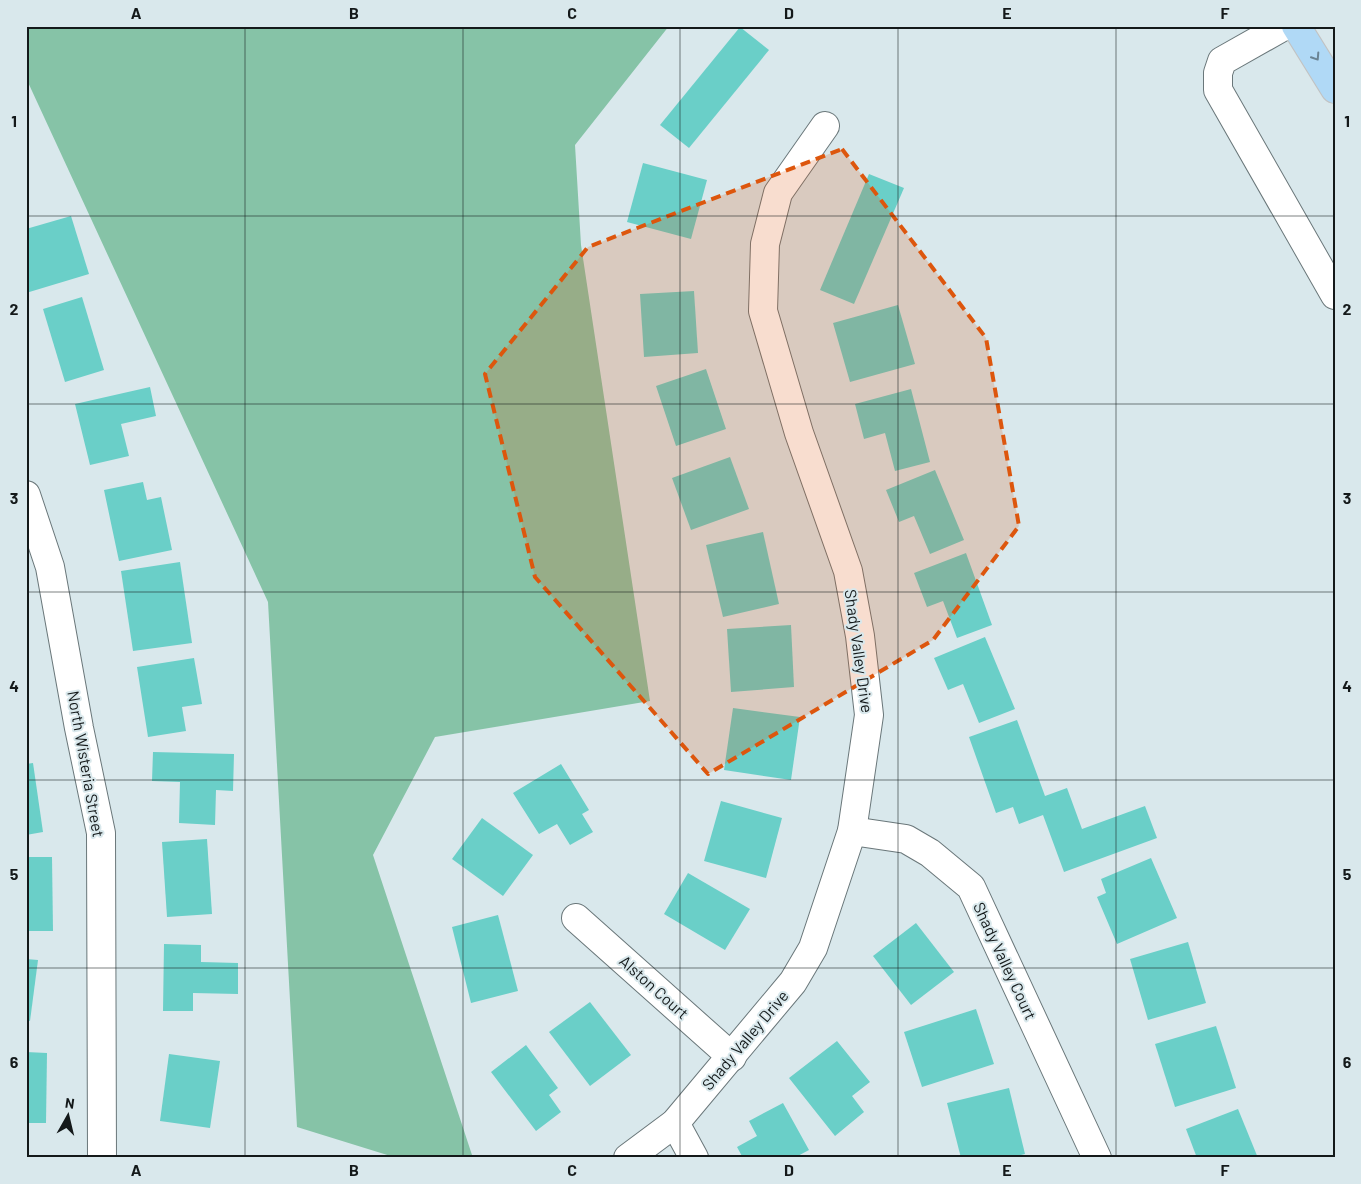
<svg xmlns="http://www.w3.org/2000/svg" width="1361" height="1184" viewBox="0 0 1361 1184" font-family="Barlow,sans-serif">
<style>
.green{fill:#86c3a7}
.building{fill:#6acfc8}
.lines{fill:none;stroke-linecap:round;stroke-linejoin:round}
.minor-casing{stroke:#6a777a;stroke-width:30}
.major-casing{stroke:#c2c3c3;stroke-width:30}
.minor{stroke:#fff;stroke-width:28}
.major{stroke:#b0d9f6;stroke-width:28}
.oneway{stroke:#6a8393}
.marked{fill:#dd560d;fill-opacity:0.2;stroke:#dd560d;stroke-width:4;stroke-dasharray:10 6;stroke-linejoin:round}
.grid{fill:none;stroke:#14191a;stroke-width:1;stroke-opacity:0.55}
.labels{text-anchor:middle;stroke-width:4;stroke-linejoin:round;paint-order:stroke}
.street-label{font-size:16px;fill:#14191a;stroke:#d9e8ec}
.neatline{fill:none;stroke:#14191a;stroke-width:2}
.grid-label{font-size:16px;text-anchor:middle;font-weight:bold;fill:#14191a}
</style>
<rect width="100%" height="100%" fill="#d9e8ec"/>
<!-- green -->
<path class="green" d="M 26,26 L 669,26 L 575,145 L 581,245 L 650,701 L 435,737 L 373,855 L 473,1158 L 397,1158 L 297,1127 L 268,602 L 26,78 Z"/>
<!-- building -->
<g class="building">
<path d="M 740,27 L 769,50 L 689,148 L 660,125 Z"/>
<path d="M 643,163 L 707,180 L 691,239 L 627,222 Z"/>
<path d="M 869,174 L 904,188 L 854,304 L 820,290 Z"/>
<path d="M 71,216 L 89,274 L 26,293 L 26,229 Z"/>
<path d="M 694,291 L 698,353 L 644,357 L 640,294 Z"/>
<path d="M 82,297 L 104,370 L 65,382 L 43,309 Z"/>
<path d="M 898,305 L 915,364 L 850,382 L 833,323 Z"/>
<path d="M 706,369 L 726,429 L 676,446 L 656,386 Z"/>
<path d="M 150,387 L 156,416 L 121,424 L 129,456 L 90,465 L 75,404 Z"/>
<path d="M 911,389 L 930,462 L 895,471 L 885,433 L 864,439 L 855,404 Z"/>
<path d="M 730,457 L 749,509 L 691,530 L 672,478 Z"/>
<path d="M 935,470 L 964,540 L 930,554 L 914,516 L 899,522 L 886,490 Z"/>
<path d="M 143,482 L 147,500 L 161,497 L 172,550 L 119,561 L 104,490 Z"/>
<path d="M 763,532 L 779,604 L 723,617 L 706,545 Z"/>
<path d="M 966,553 L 992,625 L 957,638 L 943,601 L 927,607 L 914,573 Z"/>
<path d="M 180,562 L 192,643 L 133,651 L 121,571 Z"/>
<path d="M 791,625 L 794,687 L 731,692 L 727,629 Z"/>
<path d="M 985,637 L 1015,709 L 979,723 L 963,684 L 948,690 L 934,658 Z"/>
<path d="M 194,658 L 202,704 L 182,707 L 186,731 L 148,737 L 137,667 Z"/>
<path d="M 733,708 L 800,717 L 791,780 L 724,770 Z"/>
<path d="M 1017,720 L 1045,796 L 1067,788 L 1082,829 L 1145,806 L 1157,838 L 1064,872 L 1043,815 L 1019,824 L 1013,807 L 996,813 L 969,737 Z"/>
<path d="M 153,752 L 234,754 L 233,791 L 216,790 L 215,825 L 179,823 L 180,782 L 152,781 Z"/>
<path d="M 33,763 L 43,832 L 26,835 L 26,764 Z"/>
<path d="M 561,764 L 589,810 L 582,814 L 593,832 L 570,845 L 557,824 L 539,834 L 513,793 Z"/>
<path d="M 721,801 L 782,818 L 766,878 L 704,861 Z"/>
<path d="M 482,818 L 533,855 L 503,896 L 452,859 Z"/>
<path d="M 207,839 L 212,914 L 167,917 L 162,842 Z"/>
<path d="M 26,857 L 52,857 L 53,931 L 26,931 Z"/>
<path d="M 1151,858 L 1177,918 L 1117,944 L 1097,897 L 1106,893 L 1101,879 Z"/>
<path d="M 688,873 L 750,909 L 725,950 L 664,914 Z"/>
<path d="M 498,915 L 518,991 L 471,1003 L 452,927 Z"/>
<path d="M 916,923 L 954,972 L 911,1005 L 873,956 Z"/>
<path d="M 1188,942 L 1206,1003 L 1148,1020 L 1130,959 Z"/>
<path d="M 164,944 L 201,945 L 201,962 L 238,963 L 238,994 L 193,993 L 193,1011 L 163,1011 Z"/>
<path d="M 26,959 L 38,960 L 30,1021 L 26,1020 Z"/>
<path d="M 590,1002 L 631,1055 L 590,1086 L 549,1032 Z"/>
<path d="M 976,1009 L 994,1064 L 922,1087 L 904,1032 Z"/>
<path d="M 1216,1026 L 1236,1088 L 1175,1107 L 1155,1044 Z"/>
<path d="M 837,1041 L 870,1082 L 852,1096 L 864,1112 L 835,1136 L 789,1078 Z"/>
<path d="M 526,1045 L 558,1088 L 549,1095 L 561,1112 L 536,1131 L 491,1072 Z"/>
<path d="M 26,1052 L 47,1053 L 46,1123 L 26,1123 Z"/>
<path d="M 169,1054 L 220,1061 L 210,1128 L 160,1121 Z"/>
<path d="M 1009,1088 L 1025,1154 L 1009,1158 L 961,1158 L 947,1103 Z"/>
<path d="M 783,1103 L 809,1150 L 794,1158 L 743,1158 L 737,1147 L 757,1136 L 749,1121 Z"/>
<path d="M 1238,1109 L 1258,1158 L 1197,1158 L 1186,1129 Z"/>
</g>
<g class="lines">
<!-- minor casing -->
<g class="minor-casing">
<g id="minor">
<path d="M 1284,26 L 1222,61 L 1218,73 L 1218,90 L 1335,295"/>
<path d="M 26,495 L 50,567 L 79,728 L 101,833 L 102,1158"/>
<path d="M 852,831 L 906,839 L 930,853 L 971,887 L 1097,1158"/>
<path d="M 576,918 L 732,1057"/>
<path d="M 675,1123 L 694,1158"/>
<path d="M 628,1158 L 675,1123 L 793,982 L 813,948 L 852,831 L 869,715 L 860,636 L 848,571 L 799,433 L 763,311 L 765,244 L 778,193 L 825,126"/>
</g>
</g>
<!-- major casing -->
<g class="major-casing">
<path id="major" d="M 1296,26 L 1335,89"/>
</g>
<!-- minor -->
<use href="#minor" class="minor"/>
<!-- major -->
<use href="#major" class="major"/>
</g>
<!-- one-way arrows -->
<defs><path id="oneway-chevron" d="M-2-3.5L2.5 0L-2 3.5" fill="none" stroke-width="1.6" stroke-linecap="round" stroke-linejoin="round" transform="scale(1.25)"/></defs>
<use class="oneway" href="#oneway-chevron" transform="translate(1316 57) rotate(57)"/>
<!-- marked area -->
<path class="marked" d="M 842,149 L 986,338 L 1019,526 L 933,640 L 708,774 L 535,577 L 485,374 L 588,247 Z"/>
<!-- grid -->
<path class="grid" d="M 245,26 L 245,1158M 463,26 L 463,1158M 680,26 L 680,1158M 898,26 L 898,1158M 1116,26 L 1116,1158M 26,216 L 1335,216M 26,404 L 1335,404M 26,592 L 1335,592M 26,780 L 1335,780M 26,968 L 1335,968"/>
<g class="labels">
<!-- street labels -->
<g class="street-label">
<text transform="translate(859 651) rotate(82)" y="6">Shady Valley Drive</text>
<text transform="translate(86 764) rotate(80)" y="6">North Wisteria Street</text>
<text transform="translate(1005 961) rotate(65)" y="6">Shady Valley Court</text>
<text transform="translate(654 987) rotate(42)" y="6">Alston Court</text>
<text transform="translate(745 1040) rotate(-50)" y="6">Shady Valley Drive</text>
</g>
</g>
<!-- border -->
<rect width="1361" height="1184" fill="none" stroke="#d9e8ec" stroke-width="55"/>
<!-- north arrow -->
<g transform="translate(68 1116) rotate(8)" stroke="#d9e8ec" stroke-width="4" paint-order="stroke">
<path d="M0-4L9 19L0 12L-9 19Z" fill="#14191a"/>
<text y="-8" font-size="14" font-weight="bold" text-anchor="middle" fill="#14191a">N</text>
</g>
<rect x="28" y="28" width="1306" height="1128" class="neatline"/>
<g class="grid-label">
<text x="136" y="19">A</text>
<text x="354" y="19">B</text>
<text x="572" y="19">C</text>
<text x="789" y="19">D</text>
<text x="1007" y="19">E</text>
<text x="1225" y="19">F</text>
<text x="14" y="127">1</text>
<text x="1347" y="127">1</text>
<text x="14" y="315">2</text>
<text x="1347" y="315">2</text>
<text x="14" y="504">3</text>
<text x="1347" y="504">3</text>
<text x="14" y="692">4</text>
<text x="1347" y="692">4</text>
<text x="14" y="880">5</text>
<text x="1347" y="880">5</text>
<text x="14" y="1068">6</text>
<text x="1347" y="1068">6</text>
<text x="136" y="1176">A</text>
<text x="354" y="1176">B</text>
<text x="572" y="1176">C</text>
<text x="789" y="1176">D</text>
<text x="1007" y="1176">E</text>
<text x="1225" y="1176">F</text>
</g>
</svg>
